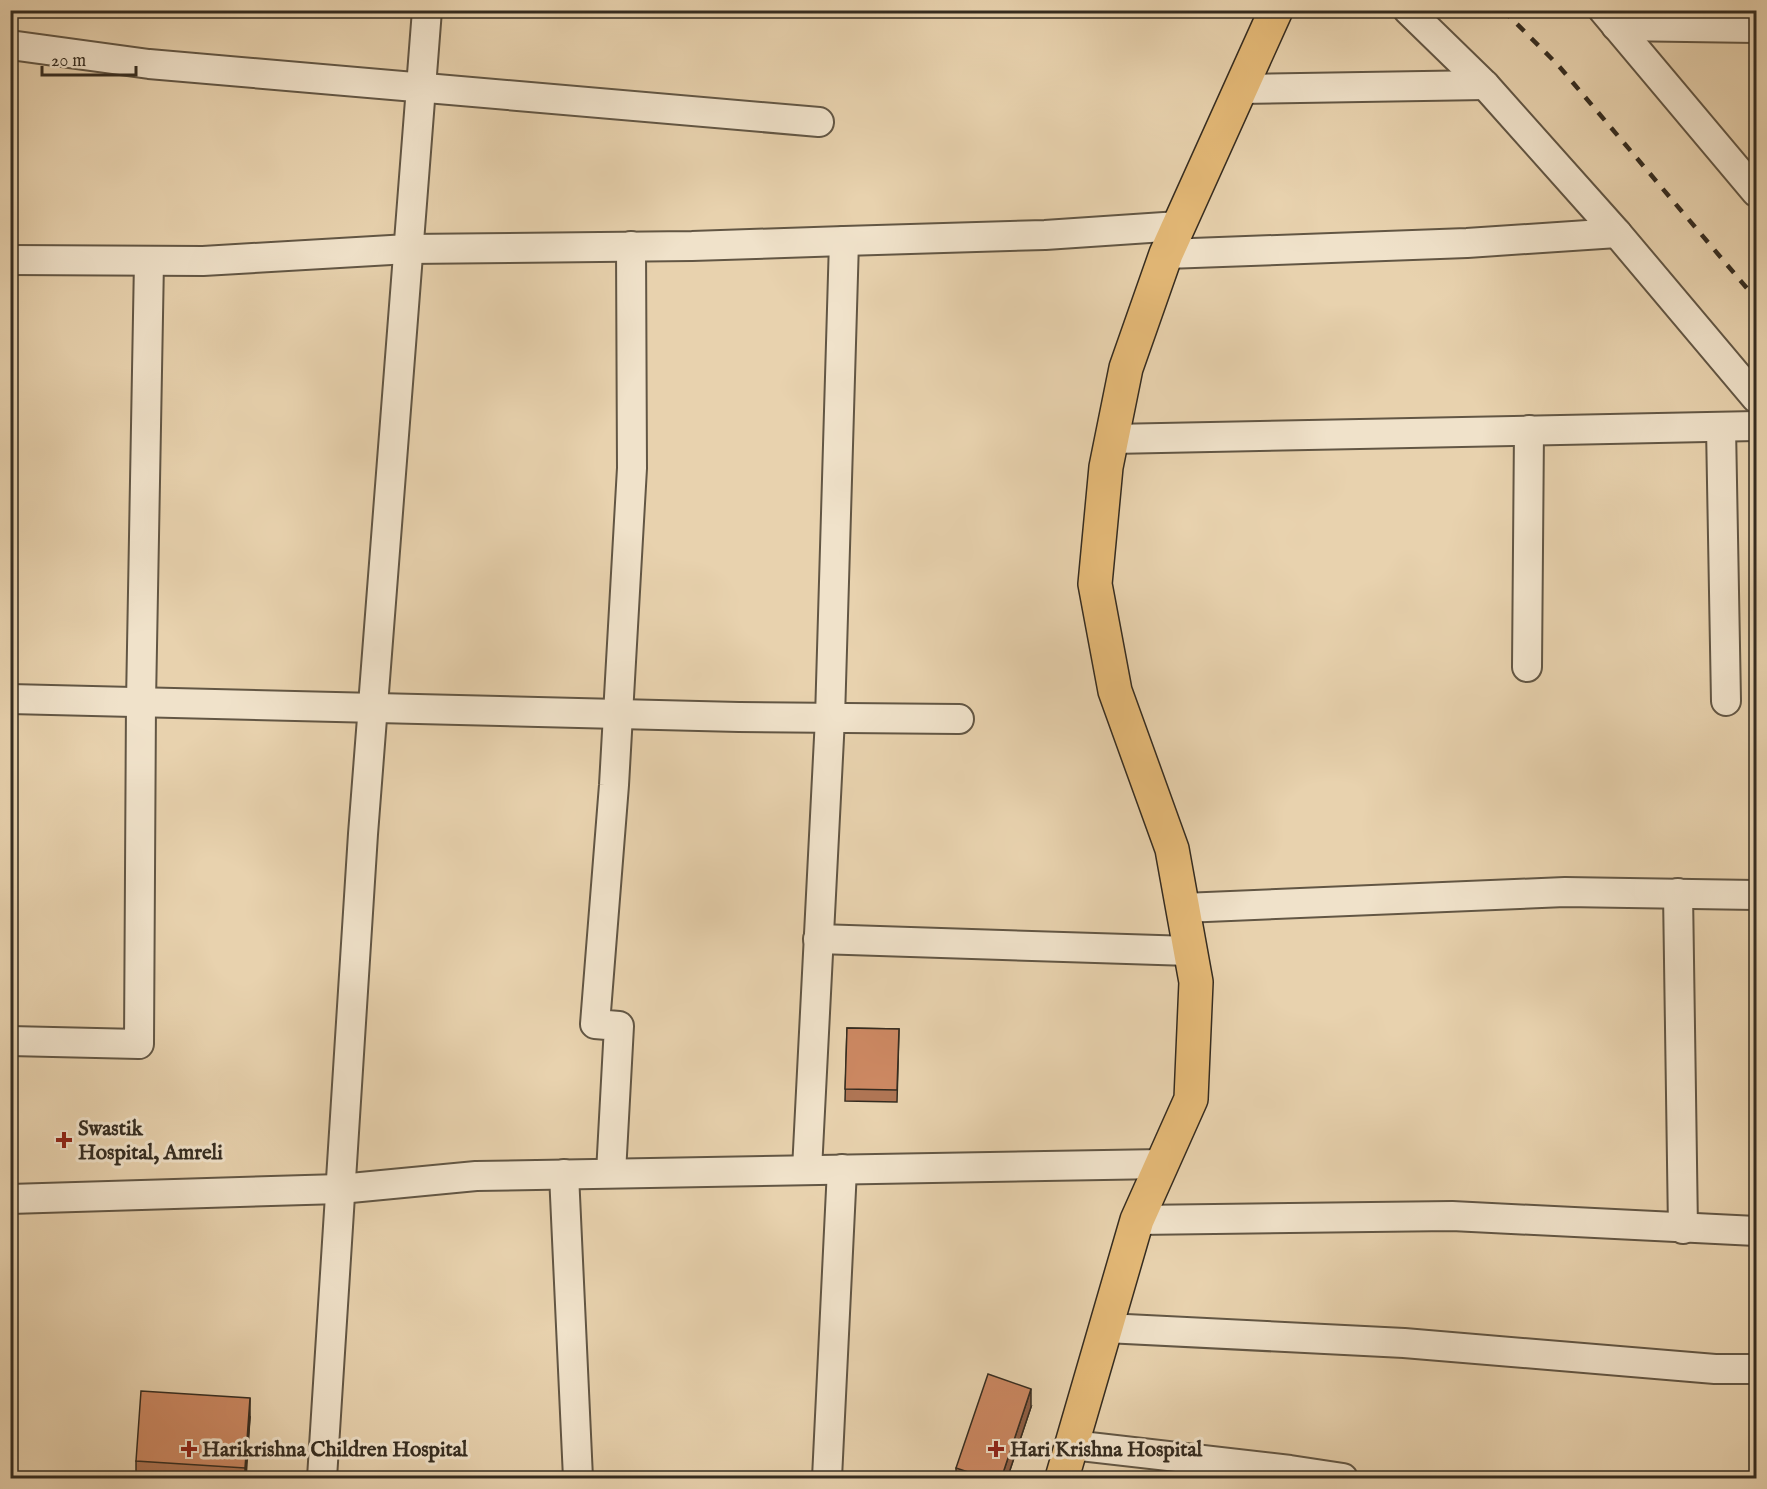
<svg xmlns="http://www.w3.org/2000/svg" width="1767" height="1489" viewBox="0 0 1767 1489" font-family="'IM FELL English',serif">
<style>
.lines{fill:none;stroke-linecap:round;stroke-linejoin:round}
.minor-casing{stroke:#625644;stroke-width:32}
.primary-casing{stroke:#352c20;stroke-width:36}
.minor{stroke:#f0e2ca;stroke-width:28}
.primary{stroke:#e4b977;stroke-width:33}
.rail{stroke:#352c20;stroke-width:4.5;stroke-dasharray:10 10;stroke-linecap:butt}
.wall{fill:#af7554;stroke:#352c20;stroke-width:1.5}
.shaded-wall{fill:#8f5f45;stroke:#352c20;stroke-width:1.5}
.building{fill:#cc8862;stroke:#352c20;stroke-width:1.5}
.poi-dot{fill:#8f2418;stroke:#f0e2ca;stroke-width:2}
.labels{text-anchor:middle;stroke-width:6;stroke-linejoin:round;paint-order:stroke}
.poi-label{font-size:21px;font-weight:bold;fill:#352c20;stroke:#f0e2ca;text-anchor:start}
</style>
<rect width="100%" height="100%" fill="#e8d2ae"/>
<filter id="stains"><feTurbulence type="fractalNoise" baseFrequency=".00333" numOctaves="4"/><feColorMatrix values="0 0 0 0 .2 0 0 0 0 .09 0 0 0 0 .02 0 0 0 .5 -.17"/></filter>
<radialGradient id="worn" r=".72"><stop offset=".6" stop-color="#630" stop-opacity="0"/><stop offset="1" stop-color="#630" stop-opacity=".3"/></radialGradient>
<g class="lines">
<!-- minor casing -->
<g class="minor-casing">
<g id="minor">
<path d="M 1408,10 L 1485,85 L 1617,233 L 1756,398"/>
<path d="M 1603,10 L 1756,192"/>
<path d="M 1616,26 L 1756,28"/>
<path d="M 10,45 L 149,64 L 819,122"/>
<path d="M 1240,89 L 1485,85"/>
<path d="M 1166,254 L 1467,243 L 1617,233"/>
<path d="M 10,260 L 203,261 L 408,249 L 692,246 L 844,241 L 1045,235 L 1179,226"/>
<path d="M 1721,427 L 1726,701"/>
<path d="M 1112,439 L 1756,426"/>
<path d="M 1527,667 L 1529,430"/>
<path d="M 10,699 L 739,717 L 959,719"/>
<path d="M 1678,893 L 1683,1229"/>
<path d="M 1183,908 L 1565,892 L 1756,895"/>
<path d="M 818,939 L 1190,951"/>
<path d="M 10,1041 L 139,1044 L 141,702 L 149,261"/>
<path d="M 807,1170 L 830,718 L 844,241"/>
<path d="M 611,1173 L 619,1026 L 595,1024 L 614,785 L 632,468 L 631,246"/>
<path d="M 564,1174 L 578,1478"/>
<path d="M 10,1199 L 340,1189 L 476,1176 L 1162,1164"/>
<path d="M 1137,1220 L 1452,1216 L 1756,1231"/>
<path d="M 1106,1328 L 1404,1343 L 1715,1369 L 1756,1369"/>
<path d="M 1072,1445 L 1290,1470 L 1343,1478"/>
<path d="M 322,1478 L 363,834 L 427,10"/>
<path d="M 827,1478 L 842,1169"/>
</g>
</g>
<!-- primary casing -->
<g class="primary-casing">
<path id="primary" d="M 1062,1478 L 1137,1220 L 1191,1099 L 1196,982 L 1172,849 L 1115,691 L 1095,584 L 1106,467 L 1126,368 L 1166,254 L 1276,10"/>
</g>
<!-- minor -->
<use href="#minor" class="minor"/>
<!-- primary -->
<use href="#primary" class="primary"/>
<!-- rail -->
<path class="rail" d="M 1503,10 L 1558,65 L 1756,299"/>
</g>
<!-- wall -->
<g class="wall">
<path d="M 847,1028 L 899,1029 L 897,1102 L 845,1101 Z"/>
<path d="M 1031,1407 L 1007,1479 L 956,1479 L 956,1468 Z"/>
<path d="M 250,1417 L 246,1479 L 136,1479 L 136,1461 Z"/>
</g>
<!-- shaded-wall -->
<g class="shaded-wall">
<path d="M 1031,1389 L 1031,1407 L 1007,1479 L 1001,1479 Z"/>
<path d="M 250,1398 L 250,1417 L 245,1479 L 245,1468 Z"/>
</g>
<!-- building -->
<g class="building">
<path d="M 847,1028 L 899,1029 L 897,1090 L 845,1089 Z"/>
<path d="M 988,1374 L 1031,1389 L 1001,1479 L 989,1479 L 956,1468 Z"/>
<path d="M 141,1391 L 250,1398 L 245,1468 L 136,1461 Z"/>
</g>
<!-- markers -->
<g class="poi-dot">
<path d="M61 1131h6v6h6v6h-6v6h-6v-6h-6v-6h6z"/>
<path d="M186 1440h6v6h6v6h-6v6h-6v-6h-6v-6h6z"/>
<path d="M993 1440h6v6h6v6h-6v6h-6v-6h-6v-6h6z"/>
</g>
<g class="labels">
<!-- poi labels -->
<g class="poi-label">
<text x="78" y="1135">Swastik<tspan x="78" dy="24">Hospital, Amreli</tspan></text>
<text x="202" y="1456">Harikrishna Children Hospital</text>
<text x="1010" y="1456">Hari Krishna Hospital</text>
</g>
</g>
<!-- margin -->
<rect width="1767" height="1489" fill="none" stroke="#e8d2ae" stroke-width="36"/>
<rect x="12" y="12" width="1743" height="1465" fill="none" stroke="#352c20" stroke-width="3"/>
<rect x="18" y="18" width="1731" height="1453" fill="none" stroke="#352c20" stroke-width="1.5"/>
<!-- scale -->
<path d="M42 66v9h94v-9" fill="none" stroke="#352c20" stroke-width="3"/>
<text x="51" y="66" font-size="18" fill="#352c20" stroke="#f0e2ca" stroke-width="4.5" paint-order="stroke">20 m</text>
<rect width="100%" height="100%" filter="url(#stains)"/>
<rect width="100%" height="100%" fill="url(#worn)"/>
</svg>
